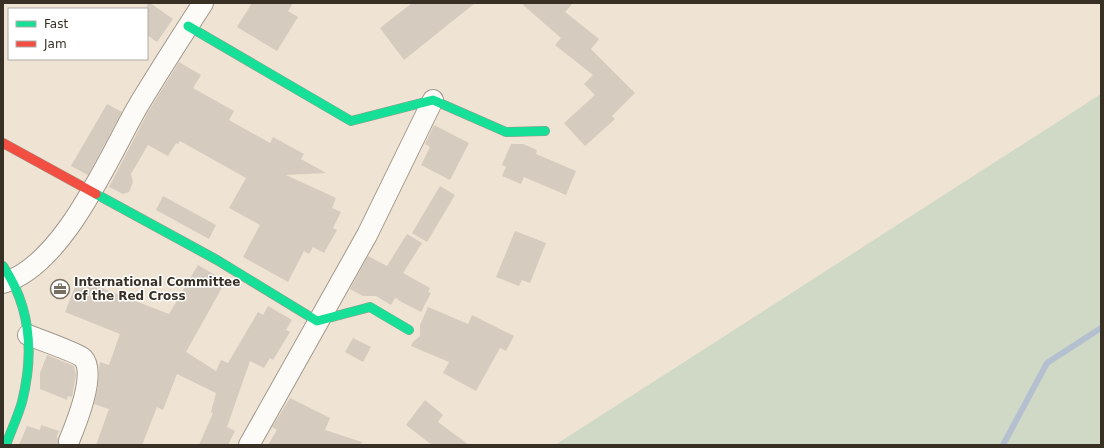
<svg xmlns="http://www.w3.org/2000/svg" width="1104" height="448" viewBox="0 0 1104 448" font-family="'DejaVu Sans',sans-serif">
<style>
.green{fill:#d0d9c6}
.lines{fill:none;stroke-linecap:round;stroke-linejoin:round}
.stream{stroke:#b4c0cf;stroke-width:6}
.building{fill:#d6cbbf}
.street-casing{stroke:#a2998d;stroke-width:22}
.fast-casing{stroke:#a2998d;stroke-width:10}
.jam-casing{stroke:#a2998d;stroke-width:10}
.street{stroke:#fdfbf8;stroke-width:20}
.fast{stroke:#16e098;stroke-width:9}
.jam{stroke:#f24e42;stroke-width:9}
.labels{text-anchor:middle;stroke-width:3;stroke-linejoin:round;paint-order:stroke}
.poi-label{font-size:12px;font-weight:bold;fill:#383025;stroke:#fff;text-anchor:start}
</style>
<rect width="100%" height="100%" fill="#efe3d3"/>
<!-- green -->
<path class="green" d="M 1101,94 L 1101,445 L 555,445 Z"/>
<g class="lines">
<!-- stream -->
<path class="stream" d="M 1003,445 L 1047,363 L 1101,328"/>
</g>
<!-- building -->
<g class="building">
<path d="M 147,3 L 150,3 L 173,19 L 157,42 L 147,35 Z"/>
<path d="M 252,3 L 293,3 L 288,11 L 298,17 L 277,51 L 237,27 Z"/>
<path d="M 412,3 L 475,3 L 404,60 L 380,28 Z"/>
<path d="M 521,3 L 573,3 L 565,12 L 599,39 L 591,49 L 635,93 L 612,116 L 615,119 L 585,146 L 564,123 L 595,95 L 584,84 L 593,75 L 555,45 L 561,38 Z"/>
<path d="M 179,62 L 201,75 L 193,88 L 234,111 L 229,120 L 270,143 L 273,137 L 304,154 L 301,159 L 326,173 L 286,175 L 336,198 L 332,208 L 341,212 L 333,228 L 337,230 L 324,253 L 313,247 L 309,254 L 304,251 L 288,282 L 243,257 L 260,225 L 229,208 L 246,178 L 180,141 L 178,144 L 176,143 L 168,156 L 148,145 L 131,174 L 133,182 L 129,192 L 123,194 L 109,187 L 148,112 Z"/>
<path d="M 107,104 L 122,112 L 88,175 L 71,166 Z"/>
<path d="M 434,125 L 469,143 L 450,180 L 421,165 L 430,147 L 425,144 Z"/>
<path d="M 511,144 L 523,144 L 537,150 L 536,154 L 576,171 L 566,195 L 524,177 L 521,184 L 502,176 L 506,167 L 502,165 Z"/>
<path d="M 440,186 L 455,195 L 427,242 L 412,233 Z"/>
<path d="M 163,196 L 216,225 L 209,239 L 156,210 Z"/>
<path d="M 515,231 L 546,243 L 530,283 L 522,280 L 519,286 L 496,277 Z"/>
<path d="M 407,234 L 422,243 L 403,273 L 430,288 L 428,292 L 431,293 L 421,312 L 398,300 L 398,297 L 397,299 L 395,298 L 391,305 L 376,296 L 363,296 L 350,289 L 368,256 L 387,266 Z"/>
<path d="M 198,265 L 220,278 L 218,281 L 224,284 L 186,352 L 216,371 L 221,360 L 228,363 L 258,312 L 263,315 L 268,306 L 292,320 L 286,330 L 290,332 L 273,360 L 270,358 L 264,368 L 250,361 L 227,427 L 235,431 L 228,445 L 199,445 L 213,413 L 211,412 L 216,393 L 177,374 L 163,410 L 157,407 L 142,445 L 96,445 L 109,409 L 94,404 L 98,388 L 99,368 L 100,362 L 109,365 L 120,334 L 65,312 L 78,279 L 169,314 Z"/>
<path d="M 428,307 L 468,324 L 472,315 L 514,336 L 506,351 L 500,348 L 476,391 L 443,373 L 449,362 L 411,346 L 413,342 L 420,336 L 420,325 Z"/>
<path d="M 353,338 L 371,347 L 363,362 L 345,352 Z"/>
<path d="M 47,355 L 74,366 L 76,375 L 72,397 L 68,396 L 67,400 L 40,389 L 40,373 Z"/>
<path d="M 290,398 L 330,418 L 325,430 L 362,442 L 361,445 L 268,445 L 277,430 L 272,427 Z"/>
<path d="M 425,400 L 443,415 L 438,422 L 469,445 L 432,445 L 406,425 Z"/>
<path d="M 41,425 L 59,431 L 57,436 L 59,445 L 19,445 L 27,426 L 40,430 Z"/>
</g>
<g class="lines">
<!-- street casing -->
<g class="street-casing">
<g id="street">
<path d="M 3,283 C 64,265 108,158 138,106 C 159,71 181,37 203,3"/>
<path d="M 28,335 C 38,339 78,353 83,358 C 97,373 76,424 69,441"/>
<path d="M 249,445 L 367,235 L 433,100"/>
</g>
</g>
<!-- fast casing -->
<g class="fast-casing">
<g id="fast">
<path d="M 188,26 L 351,121 L 433,100 L 506,132 L 545,131"/>
<path d="M 96,194 L 217,260 L 317,321 L 370,307 L 409,330"/>
<path d="M 3,266 C 31,307 34,354 22,402 C 18,416 11,431 6,445"/>
</g>
</g>
<!-- jam casing -->
<g class="jam-casing">
<path id="jam" d="M 3,143 L 96,194"/>
</g>
<!-- street -->
<use href="#street" class="street"/>
<!-- fast -->
<use href="#fast" class="fast"/>
<!-- jam -->
<use href="#jam" class="jam"/>
</g>
<!-- icons -->
<defs>
<g id="office-ring" transform="scale(1)"><circle r="9.5" fill="#fff" stroke="#786f62" stroke-width="1.5"/><path d="M-6-3h4V-5.5h4V-3h4V5H-6ZM-1-4.5V-3h2v-1.5ZM-6 0V1H6V0Z" fill="#786f62"/></g>
</defs>
<g fill-rule="evenodd">
<use href="#office-ring" x="60" y="289"/>
</g>
<g class="labels">
<!-- poi labels -->
<g class="poi-label">
<text x="74" y="286">International Committee<tspan x="74" dy="14">of the Red Cross</tspan></text>
</g>
</g>
<!-- border -->
<rect width="1104" height="448" fill="none" stroke="#383025" stroke-width="8"/>
<!-- legend -->
<rect x="8" y="8" width="140" height="52" fill="#ffffff" stroke="#afaca8"/>
<rect x="16" y="21" width="20" height="6" fill="#16e098" stroke="#afaca8"/>
<text x="44" y="28" font-size="12" fill="#383025">Fast</text>
<rect x="16" y="41" width="20" height="6" fill="#f24e42" stroke="#afaca8"/>
<text x="44" y="48" font-size="12" fill="#383025">Jam</text>
</svg>
